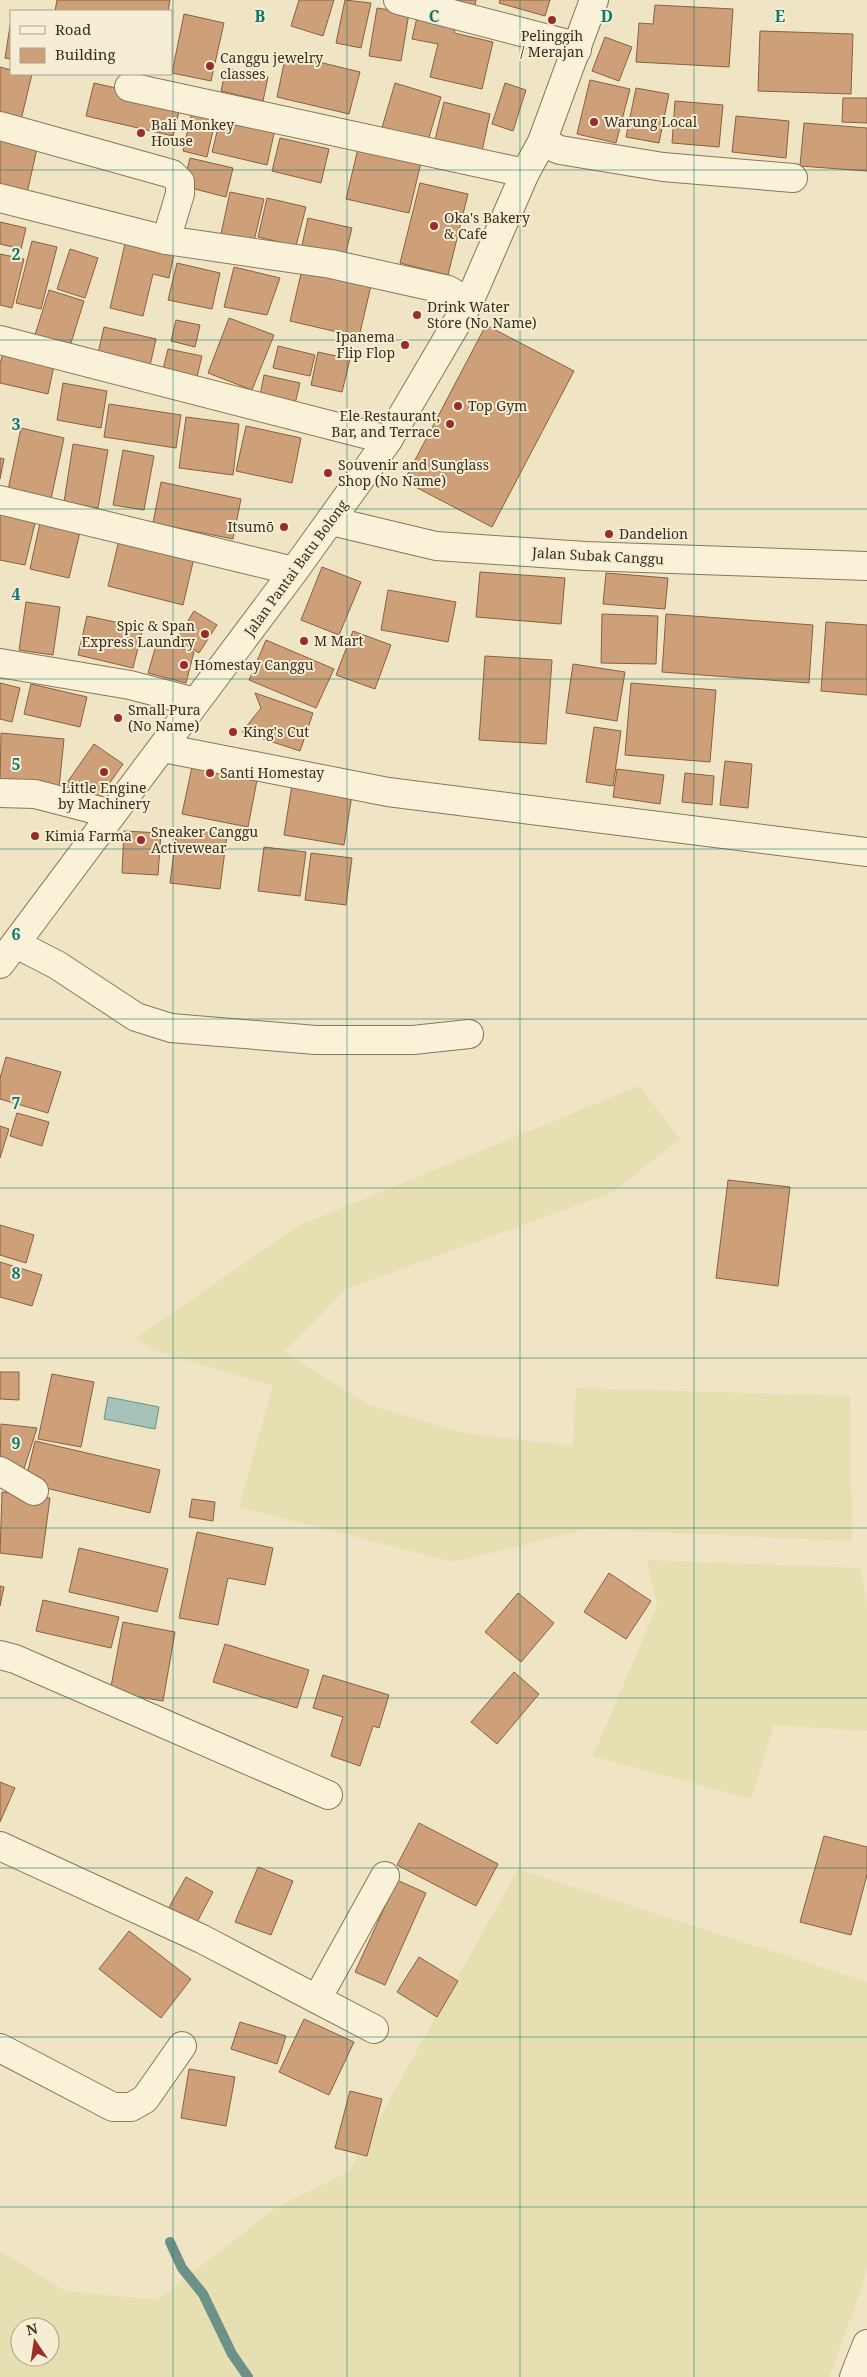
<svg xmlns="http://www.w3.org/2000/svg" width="867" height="2377" viewBox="0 0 867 2377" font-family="'Noto Serif',serif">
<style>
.farmland{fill:#e5dfb1;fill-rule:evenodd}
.water{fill:#a6c2bb;stroke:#6c9189}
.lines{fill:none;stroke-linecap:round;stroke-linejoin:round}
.stream{stroke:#6c9189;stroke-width:10}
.building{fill:#cea079;stroke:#8a603f}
.minor-casing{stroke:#8a765a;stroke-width:30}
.minor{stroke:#f9f1d8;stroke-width:28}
.grid{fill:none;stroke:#0f766e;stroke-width:1;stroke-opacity:0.55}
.poi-dot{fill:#9a2d29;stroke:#f6eed4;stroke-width:2}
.labels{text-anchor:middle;stroke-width:4;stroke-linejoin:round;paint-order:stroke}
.poi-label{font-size:14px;fill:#3a2d1e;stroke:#f6eed4;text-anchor:start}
.street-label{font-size:14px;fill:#3a2d1e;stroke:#f6eed4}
.grid-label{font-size:16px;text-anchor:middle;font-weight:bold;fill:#0f766e;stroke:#f6eed4;stroke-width:4;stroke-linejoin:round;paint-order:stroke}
</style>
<rect width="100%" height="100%" fill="#efe4c4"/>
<!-- farmland -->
<g class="farmland">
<path d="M 639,1086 L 680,1139 L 613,1192 L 346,1289 L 284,1352 L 369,1405 L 464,1433 L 573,1446 L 576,1388 L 850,1396 L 852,1541 L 588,1529 L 454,1562 L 239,1507 L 273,1386 L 152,1350 L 136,1338 L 298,1226 Z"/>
<path d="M 647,1560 L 860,1568 L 867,1603 L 867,1731 L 774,1725 L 751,1799 L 593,1756 L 657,1606 Z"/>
<path d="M 518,1869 L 867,1982 L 867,2266 L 862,2287 L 829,2377 L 0,2377 L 0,2251 L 65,2291 L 157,2300 L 277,2207 L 350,2171 ZM 20,2327 L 50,2327 L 50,2357 L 20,2357 Z"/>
</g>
<!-- water -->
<path class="water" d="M 108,1397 L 159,1407 L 155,1429 L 104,1419 Z"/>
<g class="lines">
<!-- stream -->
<path class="stream" d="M 170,2242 L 182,2268 L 203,2294 L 232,2354 L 248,2377"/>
</g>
<!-- building -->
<g class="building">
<path d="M 57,0 L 170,0 L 168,11 L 55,11 Z"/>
<path d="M 299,0 L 334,0 L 323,36 L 291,26 Z"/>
<path d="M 345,0 L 371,3 L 361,48 L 336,43 Z"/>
<path d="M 452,0 L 476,0 L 475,5 Z"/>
<path d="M 500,0 L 550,0 L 545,16 L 499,3 Z"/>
<path d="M 655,5 L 733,9 L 729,67 L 636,62 L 639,23 L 653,24 Z"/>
<path d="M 377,8 L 409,13 L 401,61 L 369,56 Z"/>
<path d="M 418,13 L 457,22 L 454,33 L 493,42 L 482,89 L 430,77 L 438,44 L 412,39 Z"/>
<path d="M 184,14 L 224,23 L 211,81 L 172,73 Z"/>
<path d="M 11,20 L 11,59 L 5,58 Z"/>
<path d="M 760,31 L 853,34 L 851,94 L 758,91 Z"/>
<path d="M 605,37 L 632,47 L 619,81 L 592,71 Z"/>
<path d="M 286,54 L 360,72 L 349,114 L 277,97 Z"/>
<path d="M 0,67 L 11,70 L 11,74 L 32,74 L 21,120 L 0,115 Z"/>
<path d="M 226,68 L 268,77 L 263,101 L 221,91 Z"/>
<path d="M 590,80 L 630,89 L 616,143 L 577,134 Z"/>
<path d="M 94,83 L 181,103 L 173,136 L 86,116 Z"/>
<path d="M 395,83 L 441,97 L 427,144 L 381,131 Z"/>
<path d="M 505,83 L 526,90 L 513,131 L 492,124 Z"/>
<path d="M 636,88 L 669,94 L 659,143 L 626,137 Z"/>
<path d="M 843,98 L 867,98 L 867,123 L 842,122 Z"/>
<path d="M 675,101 L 723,105 L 719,147 L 672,143 Z"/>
<path d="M 444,102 L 490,114 L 482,151 L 435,140 Z"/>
<path d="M 193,107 L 217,113 L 207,157 L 183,151 Z"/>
<path d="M 222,112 L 276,125 L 267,165 L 212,152 Z"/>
<path d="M 736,116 L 789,121 L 786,158 L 732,152 Z"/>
<path d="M 804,123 L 867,128 L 867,171 L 800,166 Z"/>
<path d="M 0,135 L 38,144 L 25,202 L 0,196 Z"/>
<path d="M 280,138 L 329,149 L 321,183 L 272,171 Z"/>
<path d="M 360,140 L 423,154 L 409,213 L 346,199 Z"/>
<path d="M 190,158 L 233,168 L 226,197 L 183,186 Z"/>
<path d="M 420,183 L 468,194 L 448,275 L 400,263 Z"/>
<path d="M 230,192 L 264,199 L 254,241 L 221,234 Z"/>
<path d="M 267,198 L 306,207 L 296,246 L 258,237 Z"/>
<path d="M 308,218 L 352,228 L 343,264 L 300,254 Z"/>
<path d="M 0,222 L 26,228 L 21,249 L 0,244 Z"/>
<path d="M 32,241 L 57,247 L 41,309 L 16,303 Z"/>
<path d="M 125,244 L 174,254 L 169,278 L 153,274 L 143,316 L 110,308 Z"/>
<path d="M 70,249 L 98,258 L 85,298 L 57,289 Z"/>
<path d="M 0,254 L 24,259 L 12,308 L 0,305 Z"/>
<path d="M 304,261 L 373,277 L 359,337 L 290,321 Z"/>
<path d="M 177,263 L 220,273 L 212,309 L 168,300 Z"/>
<path d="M 234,267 L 280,278 L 267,315 L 224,307 Z"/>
<path d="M 49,290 L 84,301 L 70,346 L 35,335 Z"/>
<path d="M 229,318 L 274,335 L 252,390 L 208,373 Z"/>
<path d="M 176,320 L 200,325 L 195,347 L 171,341 Z"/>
<path d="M 486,325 L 574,371 L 492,527 L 404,481 Z"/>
<path d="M 104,327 L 156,339 L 149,370 L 97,358 Z"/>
<path d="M 278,346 L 315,355 L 310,376 L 273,368 Z"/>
<path d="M 4,349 L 55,361 L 48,394 L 0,383 L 0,364 Z"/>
<path d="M 168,349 L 202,356 L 197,377 L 163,369 Z"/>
<path d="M 318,352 L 350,359 L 342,392 L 311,385 Z"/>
<path d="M 264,375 L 300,383 L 294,408 L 259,400 Z"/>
<path d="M 63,383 L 107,391 L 101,428 L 57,420 Z"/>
<path d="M 109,404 L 181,415 L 176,448 L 104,437 Z"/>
<path d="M 186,417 L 239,424 L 233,475 L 179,468 Z"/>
<path d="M 246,426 L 301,438 L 292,483 L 236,471 Z"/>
<path d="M 21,428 L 64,438 L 51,499 L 8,490 Z"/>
<path d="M 73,444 L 108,450 L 98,508 L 64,502 Z"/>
<path d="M 123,450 L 154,456 L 144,510 L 113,505 Z"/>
<path d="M 0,458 L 4,459 L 0,479 Z"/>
<path d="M 161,482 L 241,499 L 233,539 L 153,523 Z"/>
<path d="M 0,511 L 36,519 L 25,565 L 0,560 Z"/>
<path d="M 40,523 L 80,532 L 69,578 L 30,569 Z"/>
<path d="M 119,540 L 194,558 L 183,605 L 108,586 Z"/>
<path d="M 322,567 L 361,582 L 339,635 L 301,620 Z"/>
<path d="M 480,572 L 565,578 L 561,624 L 476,617 Z"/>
<path d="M 606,573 L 668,578 L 665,609 L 603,604 Z"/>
<path d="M 388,590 L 456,602 L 448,642 L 381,630 Z"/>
<path d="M 26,602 L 60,607 L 53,655 L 19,650 Z"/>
<path d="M 194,611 L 217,625 L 199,653 L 177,639 Z"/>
<path d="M 602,614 L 658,616 L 656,664 L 601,663 Z"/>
<path d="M 666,614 L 813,625 L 809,683 L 662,672 Z"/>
<path d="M 87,616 L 143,628 L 133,668 L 78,655 Z"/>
<path d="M 826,622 L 867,625 L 867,695 L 821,691 Z"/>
<path d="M 353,631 L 391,645 L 375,689 L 336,675 Z"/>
<path d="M 266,640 L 334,669 L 316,708 L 249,680 Z"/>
<path d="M 157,642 L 194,652 L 186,683 L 148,673 Z"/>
<path d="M 485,656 L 552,660 L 546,744 L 479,740 Z"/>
<path d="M 573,664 L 625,672 L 617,721 L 566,713 Z"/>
<path d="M 0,683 L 20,688 L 12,722 L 0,719 Z"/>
<path d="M 631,683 L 716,690 L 710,762 L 625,755 Z"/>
<path d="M 31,684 L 87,697 L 80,727 L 24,714 Z"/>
<path d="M 255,693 L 313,713 L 300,751 L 242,732 L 261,708 Z"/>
<path d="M 594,727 L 621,731 L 613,786 L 586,782 Z"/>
<path d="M 1,733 L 64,739 L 59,788 L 0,782 Z"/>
<path d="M 94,744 L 123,764 L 95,804 L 66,784 Z"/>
<path d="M 725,761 L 752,764 L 748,808 L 720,805 Z"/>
<path d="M 193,762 L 258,775 L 248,827 L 182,814 Z"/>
<path d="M 617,769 L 664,775 L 660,804 L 613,797 Z"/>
<path d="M 685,773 L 714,776 L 712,805 L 682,802 Z"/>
<path d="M 292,785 L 352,795 L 344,845 L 284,835 Z"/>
<path d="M 177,828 L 227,835 L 220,889 L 170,883 Z"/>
<path d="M 124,831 L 161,833 L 158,875 L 122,873 Z"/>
<path d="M 264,847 L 306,852 L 300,896 L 258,891 Z"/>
<path d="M 311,853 L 352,858 L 346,905 L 305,900 Z"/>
<path d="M 6,1057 L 61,1072 L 48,1113 L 0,1099 L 0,1078 Z"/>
<path d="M 17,1113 L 49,1122 L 42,1146 L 10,1136 Z"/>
<path d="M 0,1126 L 9,1129 L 0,1158 Z"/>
<path d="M 728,1180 L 790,1187 L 778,1286 L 716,1278 Z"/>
<path d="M 0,1225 L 34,1235 L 26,1263 L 0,1255 Z"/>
<path d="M 0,1262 L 42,1275 L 32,1306 L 0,1297 Z"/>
<path d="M 0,1372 L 19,1372 L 19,1400 L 0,1399 Z"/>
<path d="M 52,1374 L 94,1382 L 81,1447 L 38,1439 Z"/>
<path d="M 1,1424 L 37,1428 L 21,1478 L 0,1465 Z"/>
<path d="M 35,1441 L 160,1470 L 150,1513 L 25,1483 Z"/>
<path d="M 2,1492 L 50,1498 L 42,1558 L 0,1553 Z"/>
<path d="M 192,1499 L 215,1502 L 213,1521 L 189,1517 Z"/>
<path d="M 197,1532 L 273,1548 L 265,1585 L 228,1578 L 218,1625 L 179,1618 Z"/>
<path d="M 79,1548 L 168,1569 L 157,1612 L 69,1592 Z"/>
<path d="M 609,1573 L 651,1601 L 626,1639 L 584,1612 Z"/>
<path d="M 0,1586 L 4,1587 L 0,1606 Z"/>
<path d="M 518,1593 L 554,1623 L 521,1662 L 485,1632 Z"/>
<path d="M 43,1600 L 119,1617 L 111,1648 L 36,1631 Z"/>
<path d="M 123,1622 L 175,1632 L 163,1701 L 110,1692 Z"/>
<path d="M 225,1644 L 309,1670 L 297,1708 L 213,1682 Z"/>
<path d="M 514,1672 L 539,1694 L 497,1744 L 471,1722 Z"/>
<path d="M 323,1675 L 389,1695 L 379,1728 L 373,1726 L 360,1766 L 331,1756 L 343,1717 L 313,1708 Z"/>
<path d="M 0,1782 L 15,1788 L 0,1822 Z"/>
<path d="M 419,1823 L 498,1864 L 476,1906 L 397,1865 Z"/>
<path d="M 824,1836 L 867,1847 L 867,1875 L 851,1935 L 800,1922 Z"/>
<path d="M 258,1867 L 293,1881 L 271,1935 L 235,1922 Z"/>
<path d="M 186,1877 L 213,1892 L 195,1926 L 167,1911 Z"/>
<path d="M 397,1880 L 426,1893 L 385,1985 L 355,1972 Z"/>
<path d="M 129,1931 L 191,1979 L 161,2018 L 99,1969 Z"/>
<path d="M 419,1957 L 458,1981 L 437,2017 L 397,1992 Z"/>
<path d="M 304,2019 L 354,2042 L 329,2095 L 279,2072 Z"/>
<path d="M 240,2022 L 286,2036 L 277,2064 L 231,2049 Z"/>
<path d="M 189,2069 L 235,2077 L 226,2126 L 181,2118 Z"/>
<path d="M 350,2091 L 382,2099 L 367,2156 L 335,2148 Z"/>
</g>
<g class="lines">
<!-- minor casing -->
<g class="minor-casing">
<g id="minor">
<path d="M 398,0 L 568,44 L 577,50"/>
<path d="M 129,87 L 525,173"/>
<path d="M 0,126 L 172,174 L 180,182 L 180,194 L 166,240"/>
<path d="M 542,142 L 560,150 L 663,167 L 793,178"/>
<path d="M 0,198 L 166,240 L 331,264 L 448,290 L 469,302"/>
<path d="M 0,340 L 388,440"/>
<path d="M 0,500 L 294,571"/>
<path d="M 331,521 L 436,546 L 585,556 L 867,566"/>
<path d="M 0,663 L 130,685 L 195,702"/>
<path d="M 163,748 L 388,792 L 867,852"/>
<path d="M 0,793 L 35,794 L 112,814"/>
<path d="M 16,944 L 57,965 L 136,1017 L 171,1028 L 316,1040 L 413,1040 L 469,1034"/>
<path d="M 0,964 L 294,571 L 388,440 L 469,302 L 525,173 L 542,142 L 594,0"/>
<path d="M 0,1471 L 34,1491"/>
<path d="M 0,1655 L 15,1659 L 328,1795"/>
<path d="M 0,1846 L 202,1939 L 374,2029"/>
<path d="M 317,1999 L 385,1876"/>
<path d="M 0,2048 L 113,2107 L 131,2107 L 145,2099 L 182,2046"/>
<path d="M 854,2377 L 867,2344"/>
</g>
</g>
<!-- minor -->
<use href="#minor" class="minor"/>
</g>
<!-- grid -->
<path class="grid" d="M 173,0 L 173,2377M 347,0 L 347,2377M 520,0 L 520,2377M 694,0 L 694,2377M 0,170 L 867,170M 0,340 L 867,340M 0,509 L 867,509M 0,679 L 867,679M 0,849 L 867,849M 0,1019 L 867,1019M 0,1188 L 867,1188M 0,1358 L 867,1358M 0,1528 L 867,1528M 0,1698 L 867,1698M 0,1868 L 867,1868M 0,2037 L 867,2037M 0,2207 L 867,2207"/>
<!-- markers -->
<g class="poi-dot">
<circle cx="552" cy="20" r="5"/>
<circle cx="210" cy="66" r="5"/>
<circle cx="594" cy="122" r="5"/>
<circle cx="141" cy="133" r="5"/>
<circle cx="434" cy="226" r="5"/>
<circle cx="417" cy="315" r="5"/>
<circle cx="405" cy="345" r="5"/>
<circle cx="458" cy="406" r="5"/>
<circle cx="450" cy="424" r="5"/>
<circle cx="328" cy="473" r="5"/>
<circle cx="284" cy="527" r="5"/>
<circle cx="609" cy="534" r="5"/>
<circle cx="205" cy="634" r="5"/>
<circle cx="304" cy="641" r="5"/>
<circle cx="184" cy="665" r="5"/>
<circle cx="118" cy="718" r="5"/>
<circle cx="233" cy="732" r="5"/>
<circle cx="104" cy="772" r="5"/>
<circle cx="210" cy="773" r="5"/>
<circle cx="35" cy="836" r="5"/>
<circle cx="141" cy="840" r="5"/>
</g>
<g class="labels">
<!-- poi labels -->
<g class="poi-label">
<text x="552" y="41" text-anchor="middle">Pelinggih<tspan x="552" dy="16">/ Merajan</tspan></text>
<text x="220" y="63">Canggu jewelry<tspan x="220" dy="16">classes</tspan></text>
<text x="604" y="127">Warung Local</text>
<text x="151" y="130">Bali Monkey<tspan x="151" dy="16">House</tspan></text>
<text x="444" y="223">Oka's Bakery<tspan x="444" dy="16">&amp; Cafe</tspan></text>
<text x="427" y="312">Drink Water<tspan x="427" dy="16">Store (No Name)</tspan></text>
<text x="395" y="342" text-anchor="end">Ipanema<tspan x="395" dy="16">Flip Flop</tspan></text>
<text x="468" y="411">Top Gym</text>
<text x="440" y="421" text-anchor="end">Ele Restaurant,<tspan x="440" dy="16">Bar, and Terrace</tspan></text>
<text x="338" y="470">Souvenir and Sunglass<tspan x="338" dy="16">Shop (No Name)</tspan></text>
<text x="274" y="532" text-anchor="end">Itsumō</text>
<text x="619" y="539">Dandelion</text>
<text x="195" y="631" text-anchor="end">Spic &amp; Span<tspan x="195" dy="16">Express Laundry</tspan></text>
<text x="314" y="646">M Mart</text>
<text x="194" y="670">Homestay Canggu</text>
<text x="128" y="715">Small Pura<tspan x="128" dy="16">(No Name)</tspan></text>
<text x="243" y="737">King's Cut</text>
<text x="220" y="778">Santi Homestay</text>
<text x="104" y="793" text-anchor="middle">Little Engine<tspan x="104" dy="16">by Machinery</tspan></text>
<text x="151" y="837">Sneaker Canggu<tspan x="151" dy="16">Activewear</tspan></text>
<text x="45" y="841">Kimia Farma</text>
</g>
<!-- street labels -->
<g class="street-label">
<text transform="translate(598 556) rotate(3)" y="5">Jalan Subak Canggu</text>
<text transform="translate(296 568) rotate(-54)" y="5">Jalan Pantai Batu Bolong</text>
</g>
</g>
<g class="grid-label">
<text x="260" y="22">B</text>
<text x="434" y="22">C</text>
<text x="607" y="22">D</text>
<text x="780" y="22">E</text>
<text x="16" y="260">2</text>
<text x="16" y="430">3</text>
<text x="16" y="600">4</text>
<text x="16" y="770">5</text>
<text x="16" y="940">6</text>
<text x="16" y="1109">7</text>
<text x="16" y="1279">8</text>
<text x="16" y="1449">9</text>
</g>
<!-- legend -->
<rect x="10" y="10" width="162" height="65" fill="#f6eed4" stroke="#aba18b"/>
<rect x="20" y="26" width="25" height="8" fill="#f9f1d8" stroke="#aba18b"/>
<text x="55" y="35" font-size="15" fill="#3a2d1e">Road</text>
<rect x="20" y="48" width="25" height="15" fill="#cea079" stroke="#aba18b"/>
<text x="55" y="60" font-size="15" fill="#3a2d1e">Building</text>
<!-- north arrow -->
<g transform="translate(35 2342) rotate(347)"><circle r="24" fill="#f6eed4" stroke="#aba18b"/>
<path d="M0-4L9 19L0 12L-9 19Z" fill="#9a2d29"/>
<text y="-8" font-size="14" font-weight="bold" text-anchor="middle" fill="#3a2d1e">N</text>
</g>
</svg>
